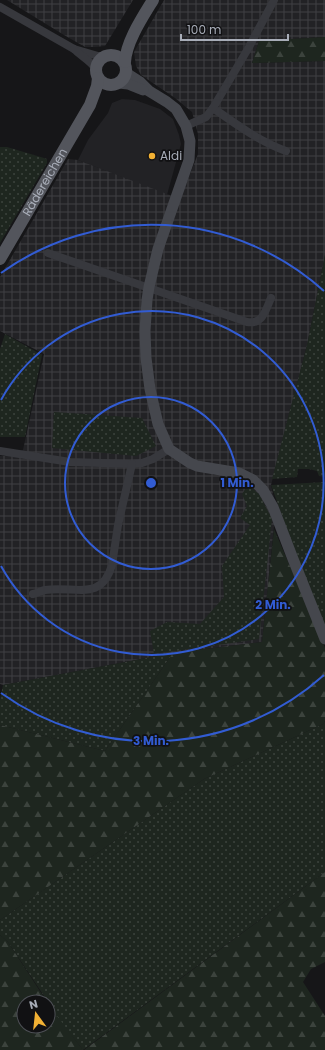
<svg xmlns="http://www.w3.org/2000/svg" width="325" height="1050" viewBox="0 0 325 1050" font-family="Poppins,sans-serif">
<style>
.built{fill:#222225}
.industrial{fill:url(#industrial-grid)}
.grass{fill:url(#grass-dots)}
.forest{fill:url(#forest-firs)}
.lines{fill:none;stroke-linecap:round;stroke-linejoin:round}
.street{stroke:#37383d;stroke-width:8}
.secondary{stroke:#45474d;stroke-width:11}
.primary{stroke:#53555c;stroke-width:12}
.ring{fill:none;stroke:#325cd3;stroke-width:2}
.poi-dot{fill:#f2b134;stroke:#111113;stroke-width:1.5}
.labels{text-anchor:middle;stroke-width:3.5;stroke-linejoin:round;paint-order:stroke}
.poi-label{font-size:12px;fill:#a8adb8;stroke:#111113;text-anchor:start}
.street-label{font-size:12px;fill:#a8adb8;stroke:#111113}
.centre{fill:#325cd3;stroke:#111113;stroke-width:2}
.ring-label{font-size:12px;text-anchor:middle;font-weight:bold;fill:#325cd3;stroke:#111113;stroke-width:3.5;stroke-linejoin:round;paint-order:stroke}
</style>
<defs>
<pattern id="industrial-grid" width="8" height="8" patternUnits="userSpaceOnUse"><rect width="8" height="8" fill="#222225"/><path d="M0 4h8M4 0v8" fill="none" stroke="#3f3f43"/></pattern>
<pattern id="grass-dots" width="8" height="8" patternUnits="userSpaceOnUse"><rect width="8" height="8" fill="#1e261f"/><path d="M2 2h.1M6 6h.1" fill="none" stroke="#3c433d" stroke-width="1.8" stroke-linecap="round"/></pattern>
<pattern id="forest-firs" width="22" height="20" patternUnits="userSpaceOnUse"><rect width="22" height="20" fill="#1e261f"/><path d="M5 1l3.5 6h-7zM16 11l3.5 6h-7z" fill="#3c433d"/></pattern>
</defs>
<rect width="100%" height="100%" fill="#161618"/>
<!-- built -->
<path class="built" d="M 122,99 L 135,100 L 160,109 L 173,119 L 179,135 L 181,144 L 167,195 L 78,160 L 88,140 L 108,113 L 112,103 Z"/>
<!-- industrial -->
<g class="industrial">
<path d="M 7,0 L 133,0 L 105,46 L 95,47 L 85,47 L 64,35 Z"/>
<path d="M 164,0 L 325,0 L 325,37 L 259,41 L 252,63 L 325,61 L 325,255 L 307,345 L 271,485 L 276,507 L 262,642 L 173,653 L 3,685 L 0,684 L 0,456 L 9,456 L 23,450 L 44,354 L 0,331 L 0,277 L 68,159 L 78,160 L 180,199 L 198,154 L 198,134 L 192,112 L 175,98 L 141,75 L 136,66 L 134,52 Z"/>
</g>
<!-- grass -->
<g class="grass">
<path d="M 0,147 L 7,147 L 44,158 L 47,159 L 47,163 L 0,243 Z"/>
<path d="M 325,255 L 325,477 L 319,476 L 317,471 L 309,469 L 298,469 L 297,477 L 272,479 L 307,345 Z"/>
<path d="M 5,334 L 42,355 L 25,437 L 0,437 L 0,349 Z"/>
<path d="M 54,412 L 142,418 L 156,446 L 136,456 L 52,448 Z"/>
<path d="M 325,482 L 325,630 L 297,557 L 271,485 Z"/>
<path d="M 248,485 L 259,494 L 272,519 L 259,639 L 154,654 L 150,631 L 167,622 L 200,624 L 224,597 L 222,566 L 250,525 L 240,518 L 247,506 L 242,494 Z"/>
<path d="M 173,653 L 105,751 L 0,725 L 0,700 L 3,685 Z"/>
<path d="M 325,721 L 325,872 L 83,1050 L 53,1012 L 48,1002 L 8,942 L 0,935 L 0,920 L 204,779 L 323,724 Z"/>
</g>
<!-- forest -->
<g class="forest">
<path d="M 325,37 L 325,61 L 252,63 L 259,41 Z"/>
<path d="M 274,529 L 325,648 L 325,721 L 323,724 L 204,779 L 0,920 L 0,725 L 105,751 L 173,653 L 262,642 Z"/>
<path d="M 325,872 L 325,962 L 311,969 L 303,982 L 325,1016 L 325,1050 L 84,1050 Z"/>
<path d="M 0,935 L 8,942 L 47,1002 L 24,1002 L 24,1026 L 48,1026 L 48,1004 L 83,1050 L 0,1050 Z"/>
</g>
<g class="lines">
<!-- street -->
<g class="street">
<path d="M 0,7 L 74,49 L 98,56 L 104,56"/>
<path d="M 74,49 C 81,56 91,61 96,69"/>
<path d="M 213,108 C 237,125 259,141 286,151"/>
<path d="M 186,126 L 206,117 L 213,108 L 249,47 L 274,0"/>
<path d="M 48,253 L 247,322 C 263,325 266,309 271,298"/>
<path d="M 0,451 L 70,462 L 132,464 L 142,463 L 153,459 L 169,449"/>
<path d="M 33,594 C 37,593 41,591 45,590 C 74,585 101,603 112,565 L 118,525 L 132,464"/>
</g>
<!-- secondary -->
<g class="secondary">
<path d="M 126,71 L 129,75 L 140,82 L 149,91 L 167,102 L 176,109 L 186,126 L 190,141 L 189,160 L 158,249 L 149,287 L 147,300 L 145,331 L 146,358 L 150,389 L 158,424 L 169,449 L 190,463 L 197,466 L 239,473 L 253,480 L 263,490 L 273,507 L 293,559 L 325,639"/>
<path d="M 119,83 L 128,84 L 143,90"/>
</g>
<!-- primary -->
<g class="primary">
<circle cx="111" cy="70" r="15"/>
<path d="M 125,62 C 126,42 142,18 153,0"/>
<path id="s1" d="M 0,259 L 90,105 L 97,86 L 98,78"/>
</g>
</g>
<!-- distance rings -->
<g class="ring">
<circle cx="151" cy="483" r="86"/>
<path d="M1 400A172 172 0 1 1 1 566"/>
<path d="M324 675A258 258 0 0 1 1 693M1 273A258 258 0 0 1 324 291"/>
</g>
<!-- markers -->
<circle class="poi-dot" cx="152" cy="156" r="4"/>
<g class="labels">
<!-- poi labels -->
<g class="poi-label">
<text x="160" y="160">Aldi</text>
</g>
<!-- street labels -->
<g class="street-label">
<text dy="4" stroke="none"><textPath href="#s1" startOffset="89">Rädereichen</textPath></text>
</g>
</g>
<circle cx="151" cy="483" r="6" class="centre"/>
<g class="ring-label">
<text x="237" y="487">1 Min.</text>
<text x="273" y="609">2 Min.</text>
<text x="151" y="745">3 Min.</text>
</g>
<!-- north arrow -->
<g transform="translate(36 1014) rotate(345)"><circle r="19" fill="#111113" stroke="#4d4f55"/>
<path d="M0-3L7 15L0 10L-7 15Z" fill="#f2b134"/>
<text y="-6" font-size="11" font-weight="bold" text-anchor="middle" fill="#a8adb8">N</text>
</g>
<!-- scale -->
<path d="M181 34v6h107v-6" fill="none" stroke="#a8adb8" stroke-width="2"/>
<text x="187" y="34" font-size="12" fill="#a8adb8" stroke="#111113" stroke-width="3" paint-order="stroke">100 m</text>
</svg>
